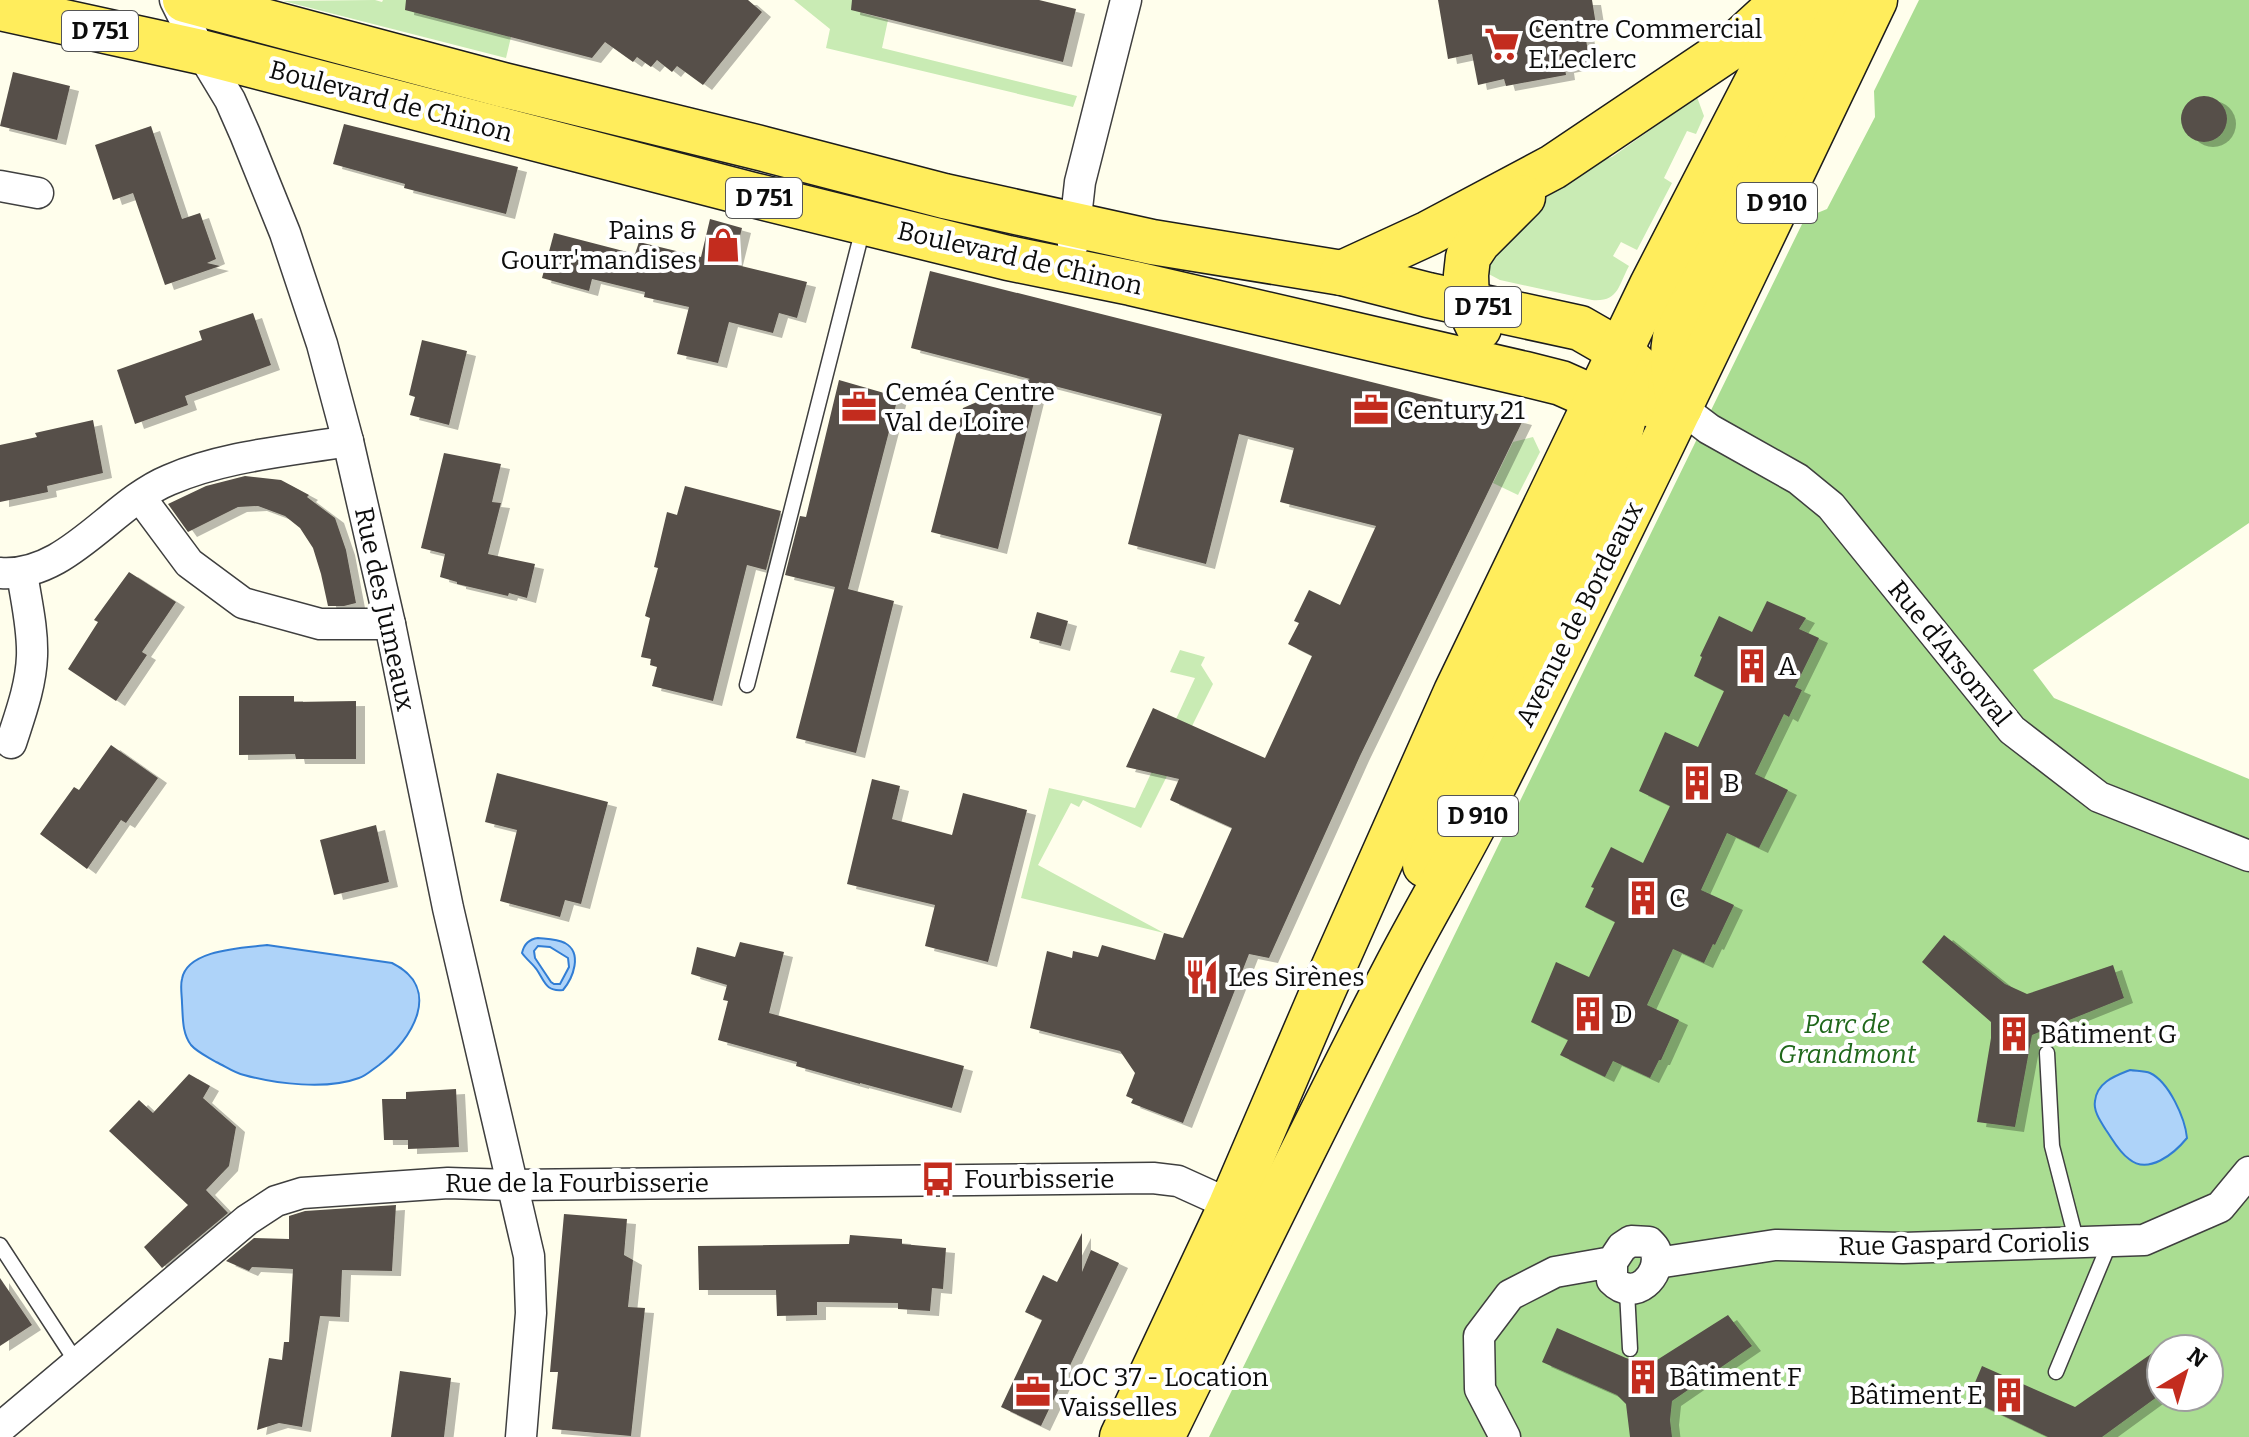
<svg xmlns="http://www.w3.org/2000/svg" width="2249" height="1437" viewBox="0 0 2249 1437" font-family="Bitter,serif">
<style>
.green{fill:#c9ebb4}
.forest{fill:#aadd92;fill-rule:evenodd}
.water{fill:#aed3f9;stroke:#317dd4;stroke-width:2;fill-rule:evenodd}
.building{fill:#564f48;filter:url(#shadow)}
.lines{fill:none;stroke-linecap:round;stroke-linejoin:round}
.lane-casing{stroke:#3f3f3f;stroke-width:17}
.street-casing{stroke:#3f3f3f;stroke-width:33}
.primary-casing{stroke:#1d1d1d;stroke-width:47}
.lane{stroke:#fff;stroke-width:14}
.street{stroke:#fff;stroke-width:30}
.primary{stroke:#ffed5c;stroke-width:44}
.labels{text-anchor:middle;stroke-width:8;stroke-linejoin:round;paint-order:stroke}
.shield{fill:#fff;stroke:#555;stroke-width:2}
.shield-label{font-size:24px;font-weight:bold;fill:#0c0c0c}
.poi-label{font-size:26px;fill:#0c0c0c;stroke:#fff;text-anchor:start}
.street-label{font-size:26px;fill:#0c0c0c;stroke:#fff}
.park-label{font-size:26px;font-style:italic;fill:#1f671a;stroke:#fff}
</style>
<defs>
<filter id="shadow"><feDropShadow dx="9" dy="5" stdDeviation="0" flood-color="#0004"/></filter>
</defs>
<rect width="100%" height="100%" fill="#fffeec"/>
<!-- green -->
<g class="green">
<path d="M 375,0 L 382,2 L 383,0 L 413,0 L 452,22 L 511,37 L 506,58 L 283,1 Z"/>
<path d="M 794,0 L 864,0 L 862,13 L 888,20 L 882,48 L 1077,96 L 1073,107 L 826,48 L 830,29 Z"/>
<path d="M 1697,97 L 1704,116 L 1696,134 L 1687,131 L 1664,178 L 1672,183 L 1637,250 L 1621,242 L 1613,256 L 1629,266 C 1618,286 1619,302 1592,300 L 1500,280 L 1483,271 L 1506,227 L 1595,162 L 1612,157 Z"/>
<path d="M 1533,437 L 1540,452 L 1518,495 L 1493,483 L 1513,442 Z"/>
<path d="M 1180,650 L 1205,657 L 1201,665 L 1213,684 L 1141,828 L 1083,800 L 1079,807 L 1071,803 L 1038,865 L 1164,933 L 1021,898 L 1049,788 L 1135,808 L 1195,678 L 1170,672 Z"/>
</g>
<!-- forest -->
<path class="forest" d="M 1919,0 L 2249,0 L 2249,523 L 2033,670 L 2054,698 L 2249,779 L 2249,1437 L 1209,1437 L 1805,218 L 1827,209 L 1875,117 L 1874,91 ZM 2161,1349 L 2209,1349 L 2209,1397 L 2161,1397 Z"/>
<!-- water -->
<g class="water">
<path d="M 538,938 C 547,939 557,939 565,943 C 583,953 573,978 563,990 C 546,992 545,982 537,970 C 533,964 527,960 522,953 C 524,944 529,939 538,938 ZM 538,946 L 550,947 L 568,958 L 569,967 L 560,984 L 554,984 L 551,982 L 535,958 L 534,951 Z"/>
<path d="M 267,945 L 392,963 C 443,988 413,1039 379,1065 C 373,1069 366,1076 359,1078 C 327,1090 276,1084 244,1075 C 234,1073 225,1066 216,1062 C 208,1057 197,1052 191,1045 C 182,1033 183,1018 182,1003 C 182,996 180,986 182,979 C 187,949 244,948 267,945 Z"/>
<path d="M 2130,1070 C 2136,1071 2145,1071 2150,1073 C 2169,1082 2185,1118 2187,1138 C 2174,1154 2148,1175 2129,1159 C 2119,1152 2113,1140 2106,1130 C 2101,1122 2093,1111 2095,1101 C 2097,1082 2115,1076 2130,1070 Z"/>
</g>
<!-- building -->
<g class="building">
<path d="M 406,0 L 748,0 L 762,12 L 703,85 L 677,66 L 672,72 L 657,60 L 651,67 L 637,57 L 633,62 L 605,42 L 592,58 L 405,10 Z"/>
<path d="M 852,0 L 1039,0 L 1076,9 L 1063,62 L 851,10 Z"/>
<path d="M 1438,0 L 1592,0 L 1597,31 L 1585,34 L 1590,63 L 1565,68 L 1566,75 L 1506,86 L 1504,79 L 1478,85 L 1472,54 L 1448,59 Z"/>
<path d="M 13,72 L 70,86 L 57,140 L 0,126 Z"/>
<circle cx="2204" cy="119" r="23"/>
<path d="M 344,124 L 518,167 L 506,214 L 404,188 L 405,184 L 333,164 Z"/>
<path d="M 151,126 L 182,219 L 200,213 L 216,259 L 207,263 L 220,266 L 165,285 L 133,193 L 113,200 L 95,145 Z"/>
<path d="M 710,219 L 742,228 L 733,264 L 807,282 L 797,318 L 779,313 L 773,333 L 729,322 L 718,363 L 677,354 L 689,307 L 644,297 L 645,292 L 592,279 L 589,291 L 542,278 L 554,233 L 635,254 L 639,242 L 701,257 Z"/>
<path d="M 930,271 L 1451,402 L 1482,416 L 1485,411 L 1523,420 L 1360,756 L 1269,958 L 1249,954 L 1183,1123 L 1131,1103 L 1133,1099 L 1126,1096 L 1135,1073 L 1120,1051 L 1030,1028 L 1047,951 L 1072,958 L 1073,951 L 1098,957 L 1102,945 L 1155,960 L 1164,933 L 1183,938 L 1232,828 L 1170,800 L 1179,779 L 1126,767 L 1153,708 L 1265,758 L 1312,656 L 1288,644 L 1299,623 L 1294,621 L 1309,590 L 1340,605 L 1376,526 L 1280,502 L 1294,448 L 1239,434 L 1206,564 L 1128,544 L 1162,414 L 1039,382 L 998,549 L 931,532 L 963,408 L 1030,379 L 911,348 Z"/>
<path d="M 253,313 L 271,365 L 185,396 L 188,405 L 135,424 L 117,370 L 202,340 L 199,331 Z"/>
<path d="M 422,340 L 467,351 L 449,425 L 410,415 L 415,397 L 409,395 Z"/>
<path d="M 839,380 L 898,397 L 848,589 L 894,601 L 856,753 L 796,738 L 835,587 L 785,575 L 800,516 L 806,517 Z"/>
<path d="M 93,420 L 103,473 L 47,486 L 48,492 L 0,502 L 0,445 L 37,437 L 35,433 Z"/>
<path d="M 444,453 L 501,464 L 492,502 L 501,503 L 488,554 L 535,564 L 527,598 L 509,593 L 508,596 L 457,584 L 457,582 L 440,577 L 445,554 L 421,548 Z"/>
<path d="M 245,476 L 281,480 L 309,495 L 307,497 L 335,518 L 346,550 L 356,603 L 344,606 L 328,606 L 321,574 L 313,548 L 300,528 L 285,516 L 258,506 L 238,507 L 188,532 L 168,504 L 206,486 Z"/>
<path d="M 685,486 L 781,511 L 766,570 L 747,565 L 713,701 L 652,686 L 657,667 L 650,665 L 651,659 L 641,657 L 650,618 L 645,616 L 658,568 L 654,567 L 667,512 L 677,515 Z"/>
<path d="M 129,572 L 176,602 L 142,652 L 147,655 L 116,701 L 68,669 L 98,622 L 94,620 Z"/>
<path d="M 1767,601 L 1806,618 L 1799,629 L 1819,638 L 1795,687 L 1802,690 L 1789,717 L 1784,714 L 1755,774 L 1788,790 L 1759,848 L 1727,833 L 1701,890 L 1734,905 L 1715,945 L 1713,944 L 1704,963 L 1673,949 L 1647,1005 L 1679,1020 L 1661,1060 L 1659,1060 L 1650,1078 L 1613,1061 L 1605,1077 L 1560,1055 L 1568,1040 L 1531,1022 L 1556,962 L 1589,977 L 1615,922 L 1585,907 L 1594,888 L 1591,887 L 1611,847 L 1643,863 L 1670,806 L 1639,791 L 1665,732 L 1698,747 L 1724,691 L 1694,676 L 1702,657 L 1700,656 L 1719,616 L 1752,632 Z"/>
<path d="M 1037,612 L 1068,621 L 1061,646 L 1030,638 Z"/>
<path d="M 239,696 L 294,696 L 294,702 L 356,701 L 356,759 L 296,759 L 295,754 L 239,755 Z"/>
<path d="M 111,745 L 158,778 L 126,823 L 121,820 L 87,869 L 40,834 L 74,787 L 79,790 Z"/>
<path d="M 497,773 L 608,802 L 581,904 L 565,900 L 560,917 L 500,901 L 517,830 L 485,822 Z"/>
<path d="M 872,779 L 900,786 L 892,819 L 952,835 L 963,793 L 1027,810 L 988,962 L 925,946 L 935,905 L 847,884 Z"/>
<path d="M 376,825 L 389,882 L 334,895 L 320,840 Z"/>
<path d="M 1944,935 L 2005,984 L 2027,994 L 2113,965 L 2124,998 L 2032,1035 L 2015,1127 L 1977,1122 L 1991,1038 L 1991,1022 L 1922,962 Z"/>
<path d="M 740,942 L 784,952 L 769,1013 L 964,1066 L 952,1108 L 860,1083 L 860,1084 L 796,1066 L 797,1062 L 718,1040 L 728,1001 L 723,1000 L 727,985 L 691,974 L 697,947 L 735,957 Z"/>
<path d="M 189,1074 L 210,1086 L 203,1098 L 236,1127 L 229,1166 L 206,1190 L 228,1213 L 162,1268 L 144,1247 L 188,1205 L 109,1131 L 139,1100 L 153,1113 Z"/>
<path d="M 456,1089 L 459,1147 L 408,1149 L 408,1140 L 384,1140 L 382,1099 L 406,1099 L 406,1092 Z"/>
<path d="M 396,1205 L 392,1271 L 342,1270 L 340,1317 L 320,1316 L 302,1427 L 279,1423 L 257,1430 L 269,1358 L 282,1360 L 284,1342 L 289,1342 L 293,1269 L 252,1267 L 249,1271 L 226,1261 L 254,1238 L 289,1239 L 289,1216 L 305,1211 Z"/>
<path d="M 564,1214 L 627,1219 L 624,1255 L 633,1260 L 628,1307 L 645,1308 L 631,1436 L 552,1429 L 558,1372 L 550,1372 Z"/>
<path d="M 1082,1233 L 1082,1272 L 1091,1250 L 1119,1263 L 1041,1426 L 1001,1407 L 1042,1320 L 1025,1312 L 1043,1275 L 1057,1282 Z"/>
<path d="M 850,1235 L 902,1239 L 902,1244 L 946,1248 L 943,1289 L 932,1288 L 930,1311 L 898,1309 L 898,1303 L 817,1302 L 817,1315 L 777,1316 L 776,1290 L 699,1290 L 698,1246 L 849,1244 Z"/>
<path d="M 0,1278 L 32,1325 L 0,1346 Z"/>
<path d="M 1728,1315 L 1752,1346 L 1672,1401 L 1670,1420 L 1672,1437 L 1630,1437 L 1626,1404 L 1617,1395 L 1542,1362 L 1557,1328 L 1626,1358 L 1649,1365 Z"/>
<path d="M 2161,1347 L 2161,1394 L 2102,1437 L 2048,1437 L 1968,1399 L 1982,1366 L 2075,1407 Z"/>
<path d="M 400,1371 L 451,1378 L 444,1437 L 391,1437 Z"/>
</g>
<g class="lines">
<!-- lane casing -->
<g class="lane-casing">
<g id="lane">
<path d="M 747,685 L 863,228"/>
<path d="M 2047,1053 L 2052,1146 L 2077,1243"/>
<path d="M 0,1245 L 77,1363"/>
<path d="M 1627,1291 L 1630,1349"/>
<path d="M 2056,1372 L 2110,1242"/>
</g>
</g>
<!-- street casing -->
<g class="street-casing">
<g id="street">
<path d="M 175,0 L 201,52 L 230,100 L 245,134 L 285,233 L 322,344 L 348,441 L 390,624 L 448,908 L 529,1256 L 531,1313 L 521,1437"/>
<path d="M 0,186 L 38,193"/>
<path d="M 1073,244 L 1080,182 L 1126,0"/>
<path d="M 1680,407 L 1709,429 L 1798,479 L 1831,506 L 2012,730 L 2099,797 L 2249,856"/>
<path d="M 140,497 L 189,563 L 243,603 L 320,624 L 390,624"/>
<path d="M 0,573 C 67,578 111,504 169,480 C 224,456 289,451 348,441"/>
<path d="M 11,743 C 20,715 31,686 32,656 C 33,628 26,600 22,573"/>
<path d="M 1657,1263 L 1775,1245 L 1903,1248 L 2144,1240 L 2220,1207 L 2249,1172"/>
<path d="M 0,1428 L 247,1220 L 276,1201 L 302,1193 L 448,1183 L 512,1185 L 1153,1178 L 1178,1181 L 1231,1205"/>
<path d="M 1505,1437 L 1480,1389 L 1479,1336 L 1510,1295 L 1555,1272 L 1612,1262 L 1622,1247 L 1631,1241 L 1649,1242 C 1652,1245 1656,1249 1656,1253 C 1662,1274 1635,1304 1612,1280 L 1612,1262"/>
</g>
</g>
<!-- primary casing -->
<g class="primary-casing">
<g id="primary">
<path d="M 185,0 L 503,85 L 764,149 L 944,196 L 1152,242 L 1342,273 L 1428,295 L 1580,328 L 1620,351 L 1640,370"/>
<path d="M 0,8 L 201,52 L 753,195 L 1008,258 L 1131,283 L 1525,374 L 1561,383 L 1597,399 L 1680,407"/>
<path d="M 1342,273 L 1429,233 L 1553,167 L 1736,44 L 1784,0"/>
<path d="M 1479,328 L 1467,303 L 1466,275 L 1468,257 L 1478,242 L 1523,197"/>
<path d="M 1680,407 C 1672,372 1669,349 1681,315 L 1779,114 L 1831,0"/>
<path d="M 1425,865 L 1477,735 L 1612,460 C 1621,431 1631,403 1625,373"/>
<path d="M 1122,1437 L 1231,1205 L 1319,1000 L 1456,692 L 1652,285 L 1799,0"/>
<path d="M 1162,1437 C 1239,1280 1315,1123 1396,968 C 1422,918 1451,869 1477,819 C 1614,548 1744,274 1875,0"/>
</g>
</g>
<!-- lane -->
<use href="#lane" class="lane"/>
<!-- street -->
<use href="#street" class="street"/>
<!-- primary -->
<use href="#primary" class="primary"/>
</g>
<!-- icons -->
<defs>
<g id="supermarket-bare" transform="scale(2.76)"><path d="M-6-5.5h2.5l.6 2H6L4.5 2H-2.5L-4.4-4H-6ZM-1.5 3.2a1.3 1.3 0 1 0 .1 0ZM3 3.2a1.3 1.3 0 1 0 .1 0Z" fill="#c32c1e" stroke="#fff" stroke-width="2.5" paint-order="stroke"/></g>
<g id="shop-bare" transform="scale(2.76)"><path d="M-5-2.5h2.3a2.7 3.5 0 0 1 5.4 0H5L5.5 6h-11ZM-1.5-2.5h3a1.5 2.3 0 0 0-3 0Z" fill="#c32c1e" stroke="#fff" stroke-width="2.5" paint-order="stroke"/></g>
<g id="office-bare" transform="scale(2.76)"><path d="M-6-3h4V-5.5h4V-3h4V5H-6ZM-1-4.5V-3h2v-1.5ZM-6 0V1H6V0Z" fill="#c32c1e" stroke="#fff" stroke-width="2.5" paint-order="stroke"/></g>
<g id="building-bare" transform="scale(2.76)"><path d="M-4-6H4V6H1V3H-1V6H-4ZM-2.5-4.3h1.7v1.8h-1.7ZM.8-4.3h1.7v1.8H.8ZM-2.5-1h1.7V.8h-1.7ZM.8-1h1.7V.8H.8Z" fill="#c32c1e" stroke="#fff" stroke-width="2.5" paint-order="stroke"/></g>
<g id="restaurant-bare" transform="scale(2.76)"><path d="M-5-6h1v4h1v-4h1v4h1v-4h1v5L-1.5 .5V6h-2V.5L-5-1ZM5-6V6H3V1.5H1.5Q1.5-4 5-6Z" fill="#c32c1e" stroke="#fff" stroke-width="2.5" paint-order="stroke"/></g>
<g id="bus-bare" transform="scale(2.76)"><path d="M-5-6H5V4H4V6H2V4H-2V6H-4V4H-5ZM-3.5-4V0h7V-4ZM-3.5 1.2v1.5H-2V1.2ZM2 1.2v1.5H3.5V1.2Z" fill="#c32c1e" stroke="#fff" stroke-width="2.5" paint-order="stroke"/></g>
</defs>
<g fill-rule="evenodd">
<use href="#supermarket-bare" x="1502" y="44"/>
<use href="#shop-bare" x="723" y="245"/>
<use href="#office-bare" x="859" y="407"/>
<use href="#office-bare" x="1371" y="410"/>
<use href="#building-bare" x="1752" y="666"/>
<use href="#building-bare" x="1697" y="783"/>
<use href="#building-bare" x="1643" y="898"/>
<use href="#restaurant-bare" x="1202" y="977"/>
<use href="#building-bare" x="1588" y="1014"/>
<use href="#building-bare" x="2014" y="1034"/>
<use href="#bus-bare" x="938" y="1179"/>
<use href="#building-bare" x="1643" y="1377"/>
<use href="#office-bare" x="1033" y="1392"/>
<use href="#building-bare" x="2009" y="1395"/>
</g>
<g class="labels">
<!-- shield labels -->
<g class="shield">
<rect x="62" y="11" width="76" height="40" rx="6"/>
<rect x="726" y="178" width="76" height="40" rx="6"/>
<rect x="1737" y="183" width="80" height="40" rx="6"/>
<rect x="1445" y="287" width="76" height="40" rx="6"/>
<rect x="1438" y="796" width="80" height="40" rx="6"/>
</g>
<g class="shield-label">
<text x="100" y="39">D 751</text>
<text x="764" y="206">D 751</text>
<text x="1777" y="211">D 910</text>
<text x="1483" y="315">D 751</text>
<text x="1478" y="824">D 910</text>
</g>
<!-- poi labels -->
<g class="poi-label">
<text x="1528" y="38">Centre Commercial<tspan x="1528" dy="30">E.Leclerc</tspan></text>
<text x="697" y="239" text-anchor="end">Pains &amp;<tspan x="697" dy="30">Gourr'mandises</tspan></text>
<text x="885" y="401">Ceméa Centre<tspan x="885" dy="30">Val de Loire</tspan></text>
<text x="1397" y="419">Century 21</text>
<text x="1778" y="675">A</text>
<text x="1723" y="792">B</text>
<text x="1669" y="907">C</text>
<text x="1228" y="986">Les Sirènes</text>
<text x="1614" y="1023">D</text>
<text x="2040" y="1043">Bâtiment G</text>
<text x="964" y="1188">Fourbisserie</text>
<text x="1059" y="1386">LOC 37 - Location<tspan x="1059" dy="30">Vaisselles</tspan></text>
<text x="1669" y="1386">Bâtiment F</text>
<text x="1983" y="1404" text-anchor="end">Bâtiment E</text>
</g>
<!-- street labels -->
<g class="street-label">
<text transform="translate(391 101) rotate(15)" y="9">Boulevard de Chinon</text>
<text transform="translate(1020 258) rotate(13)" y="9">Boulevard de Chinon</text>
<text transform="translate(385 609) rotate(78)" y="9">Rue des Jumeaux</text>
<text transform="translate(1579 614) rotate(-63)" y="9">Avenue de Bordeaux</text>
<text transform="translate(1950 653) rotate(51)" y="9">Rue d'Arsonval</text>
<text x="577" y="1192">Rue de la Fourbisserie</text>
<text transform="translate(1964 1244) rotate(-1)" y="9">Rue Gaspard Coriolis</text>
</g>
<!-- park labels -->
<g class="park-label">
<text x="1847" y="1033">Parc de<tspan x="1847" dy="30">Grandmont</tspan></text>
</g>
</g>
<!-- north arrow -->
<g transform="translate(2185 1373) rotate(38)"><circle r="38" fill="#ffffff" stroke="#9e9e9e" stroke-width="2"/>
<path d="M0-6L14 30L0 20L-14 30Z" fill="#c32c1e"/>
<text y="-12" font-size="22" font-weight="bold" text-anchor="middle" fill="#0c0c0c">N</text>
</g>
</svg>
